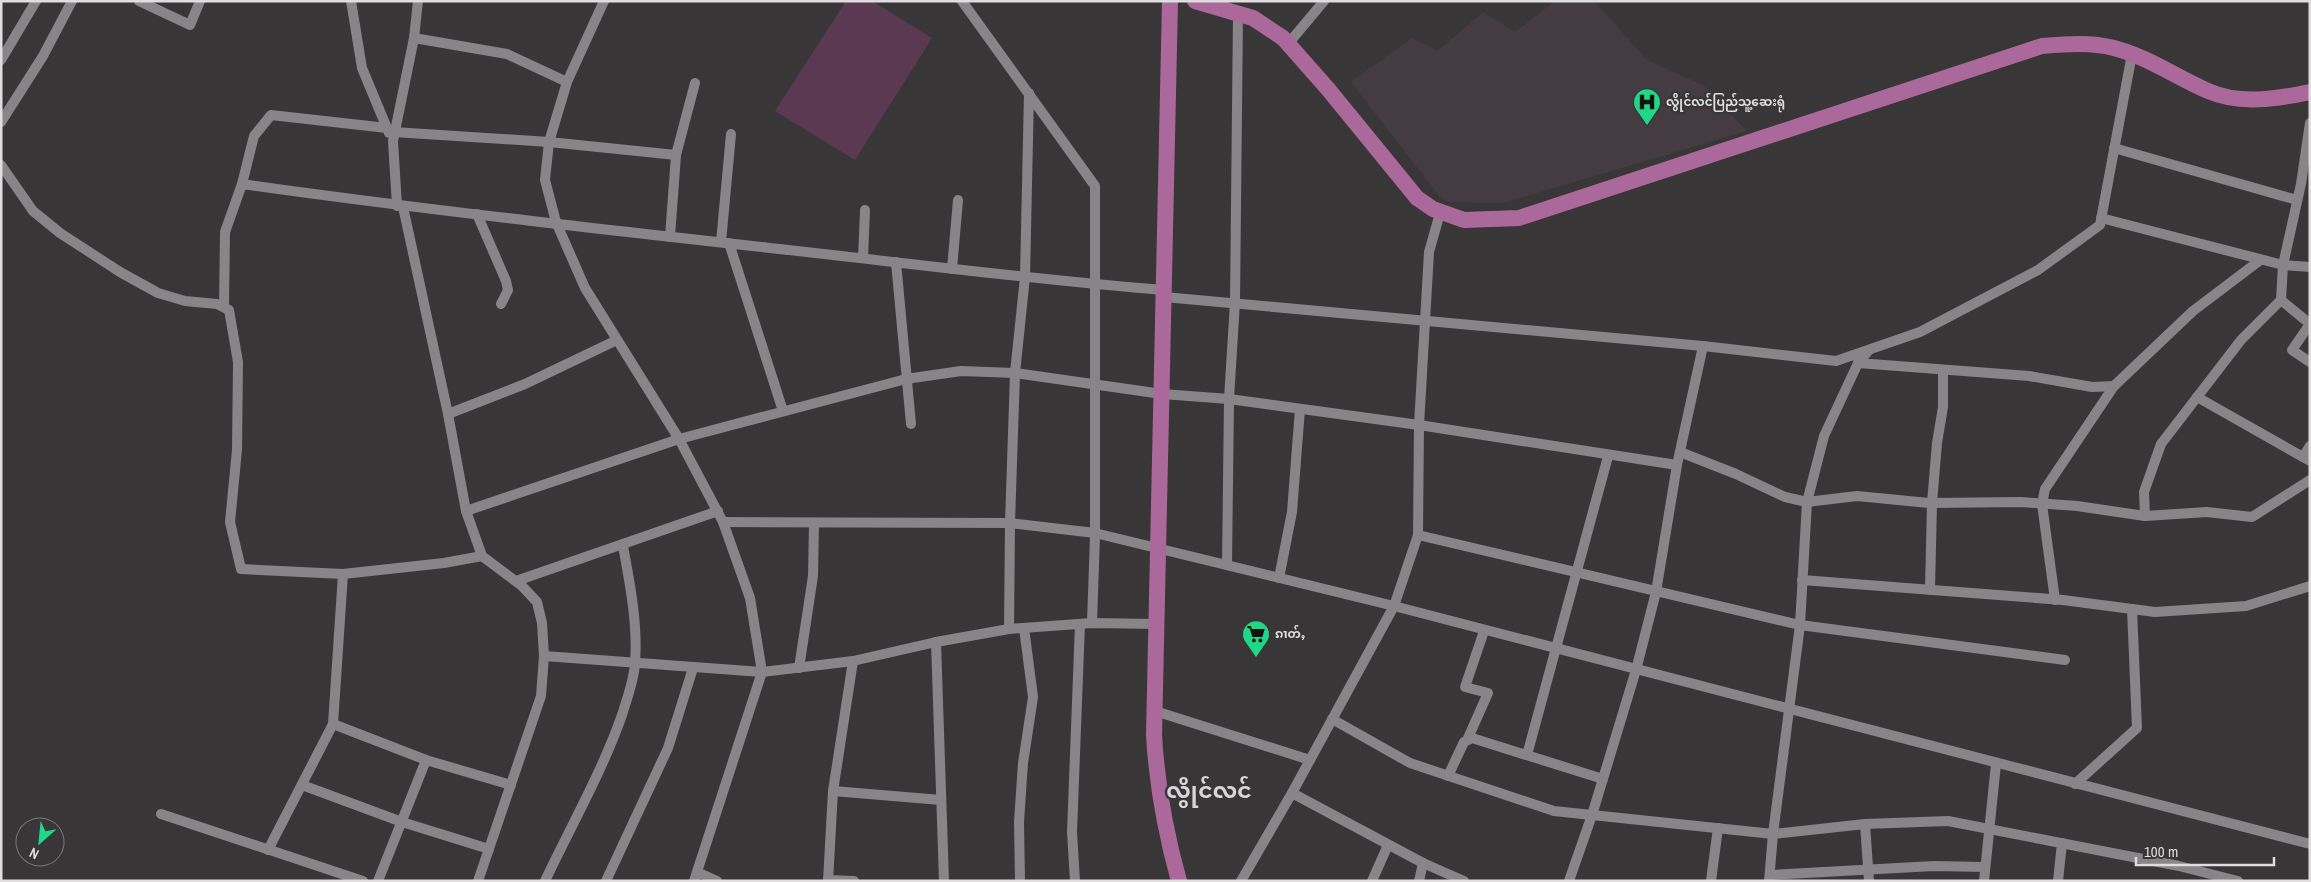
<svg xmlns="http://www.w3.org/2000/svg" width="2311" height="882" viewBox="0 0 2311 882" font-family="'Archivo Narrow','Noto Sans Myanmar',sans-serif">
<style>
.built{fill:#453c42}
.green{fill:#5b3952}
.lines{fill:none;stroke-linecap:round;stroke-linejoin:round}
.minor{stroke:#888487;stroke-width:10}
.trunk{stroke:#ab699b;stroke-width:16}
.labels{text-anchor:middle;stroke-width:5;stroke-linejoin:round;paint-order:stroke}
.poi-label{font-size:12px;font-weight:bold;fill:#dfddde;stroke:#393638;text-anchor:start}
.town-label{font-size:22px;font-weight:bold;fill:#d8d4d7;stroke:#393638}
</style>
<rect width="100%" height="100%" fill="#393638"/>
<!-- built -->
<path class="built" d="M 1555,1 L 1594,1 L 1647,60 L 1703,85 L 1747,131 L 1503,203 L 1448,202 L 1440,197 L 1351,82 L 1412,38 L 1438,51 L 1483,12 L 1515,32 Z"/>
<!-- green -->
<path class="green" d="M 846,1 L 872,1 L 932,38 L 855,160 L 775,111 Z"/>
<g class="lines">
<!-- minor -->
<g class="minor">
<path d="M 139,1 L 190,25 L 200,1"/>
<path d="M 351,1 L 362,68 L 389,133"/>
<path d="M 604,1 L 567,82 L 549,142 L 545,180 L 556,222 L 585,288 L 679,439 L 723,522 L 750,598 L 762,672 L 694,881"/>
<path d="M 962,1 L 1095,186 L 1095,536 L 1092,623"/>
<path d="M 414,38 L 507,54 L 567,82"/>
<path d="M 1288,44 L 1324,1"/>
<path d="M 1,60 L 36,1"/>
<path d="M 1,122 L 43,56 L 72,1"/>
<path d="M 2310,123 L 2301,184 L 2283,265 L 2310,267"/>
<path d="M 394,132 L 549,142 L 676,155"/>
<path d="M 2114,148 L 2297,200"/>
<path d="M 1,165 L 33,211 L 60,233 L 120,272 L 158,293 L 185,301 L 217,304 L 229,310 L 238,362 L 237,450 L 230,522 L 241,569 L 343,574 L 444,563 L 482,556"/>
<path d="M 242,184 L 254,136 L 271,115 L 387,128"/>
<path d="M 397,206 L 393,141 L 414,38 L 418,1"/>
<path d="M 403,207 L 448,414 L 466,511 L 482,556 L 522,586 L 537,602 L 542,623 L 544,656 L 541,696 L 478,881"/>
<path d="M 477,214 L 506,281 L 508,290 L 501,304"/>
<path d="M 2101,218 L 2283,265 L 2281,300 L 2241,340 L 2161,444 L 2144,492 L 2145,516"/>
<path d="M 670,237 L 676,155 L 695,83"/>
<path d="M 721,242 L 731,134"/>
<path d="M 729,243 L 783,411"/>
<path d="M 863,258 L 865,210"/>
<path d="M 896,262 L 911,424"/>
<path d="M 952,269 L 958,200"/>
<path d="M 1164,297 L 1703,346 L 1836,361 L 1920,332 L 2038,270 L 2100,225 L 2132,54"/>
<path d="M 2281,300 L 2310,324 L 2292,350 L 2310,362"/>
<path d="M 224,306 L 225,232 L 242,184 C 420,209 600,229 779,249 C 907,263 1035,280 1164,290"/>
<path d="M 1858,363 L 2029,376 L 2092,387 L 2114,386 L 2193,311 L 2259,261"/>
<path d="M 2197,397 L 2310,461"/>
<path d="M 448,414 L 525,384 L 617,340"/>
<path d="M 1680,452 L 1736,474 L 1785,497 L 1807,502 L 1857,496 L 1929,503 L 2021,502 L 2077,506 L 2145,516 L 2207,512 L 2252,517 L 2310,480"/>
<path d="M 2303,457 L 2310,446"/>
<path d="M 466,511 L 679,439 L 906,379 L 961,371 L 1015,373 L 1162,394 L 1229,399 L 1419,425 L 1677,465"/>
<path d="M 723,522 L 1010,523 L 1095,533 L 1394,606 L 2310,844"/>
<path d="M 1418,535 L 1800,625 L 2065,660"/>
<path d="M 1227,565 L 1229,399 L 1235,302 L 1238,13"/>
<path d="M 1279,578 L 1292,512 L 1300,409"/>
<path d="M 1802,580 L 2063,600 L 2155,612 L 2246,606 L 2310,586"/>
<path d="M 516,581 L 718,511"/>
<path d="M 1930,590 L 1932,503 L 1937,443 L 1943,407 L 1943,370"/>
<path d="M 2055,600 L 2042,504 L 2045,489 L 2114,386"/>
<path d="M 1009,629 L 1010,523 L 1015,373 L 1025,277 L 1029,93"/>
<path d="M 936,642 L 944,881"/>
<path d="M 544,656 L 762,672 L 853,661 L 936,642 L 1009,629 L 1092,623 L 1157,624"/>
<path d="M 799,668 L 813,576 L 814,523"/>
<path d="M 1155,711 L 1310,760"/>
<path d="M 1332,719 L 1410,763 L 1554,811 L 1773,834 L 1865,824 L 1948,821 L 2179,866 L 2238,881"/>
<path d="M 333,724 L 426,760 L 511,785"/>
<path d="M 1468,738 L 1488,693 L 1465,687 L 1484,631"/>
<path d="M 1527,755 L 1607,460"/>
<path d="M 1448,776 L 1464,742 L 1472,738 L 1603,779"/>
<path d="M 2075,784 L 2137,728 L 2132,609"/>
<path d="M 302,785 L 402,822 L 489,849"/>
<path d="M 833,791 L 941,800"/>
<path d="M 1292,793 L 1423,863 L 1464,881"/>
<path d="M 161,814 L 363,881"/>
<path d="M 1865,824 L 1869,881"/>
<path d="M 268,850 L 333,724 L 343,574"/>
<path d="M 697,872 L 717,881"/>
<path d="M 1770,875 L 1934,866 L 1985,867"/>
<path d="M 828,880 L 854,881"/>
<path d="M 378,881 L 426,760"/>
<path d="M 545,881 C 571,826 602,772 622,715 C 627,698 634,681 635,663 C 638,624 630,584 623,546"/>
<path d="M 606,881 L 668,748 L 693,668"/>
<path d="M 828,881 L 833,791 L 853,661"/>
<path d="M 1020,881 L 1019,822 L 1023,763 L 1033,697 L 1024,628"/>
<path d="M 1075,881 L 1072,832 L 1080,624"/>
<path d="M 1241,881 L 1292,793 L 1394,606 L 1418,535 L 1419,425 L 1429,252 L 1440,213"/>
<path d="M 1372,881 L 1388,845"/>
<path d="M 1419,881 L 1423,863"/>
<path d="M 1569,881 L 1592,815 L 1636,670 L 1656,592 L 1677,465 L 1703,346"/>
<path d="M 1711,881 L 1718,828"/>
<path d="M 1769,881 L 1773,834 L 1800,625 L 1807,502 L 1824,436 L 1858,363 L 1869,350"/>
<path d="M 1984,881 L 1996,764"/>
<path d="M 2058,881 L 2062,843"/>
</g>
<!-- trunk -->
<g class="trunk">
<path d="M 1170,1 L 1154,735 C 1157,787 1165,831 1179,881"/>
<path d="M 1195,1 L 1253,18 L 1283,38 L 1328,89 L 1417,198 L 1433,209 L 1464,220 L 1519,218 L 2042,46 C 2066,44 2091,42 2114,48 C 2148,57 2176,77 2208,91 C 2240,105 2277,99 2310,92"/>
</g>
</g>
<!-- icons -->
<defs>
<g id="hospital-pin" transform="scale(1.4375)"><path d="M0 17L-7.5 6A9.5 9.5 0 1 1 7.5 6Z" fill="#1fd887" stroke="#393638"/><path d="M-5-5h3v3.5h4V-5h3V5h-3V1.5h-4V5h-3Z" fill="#111"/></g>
<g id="supermarket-pin" transform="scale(1.4375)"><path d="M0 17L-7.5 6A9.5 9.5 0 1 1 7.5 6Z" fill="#1fd887" stroke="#393638"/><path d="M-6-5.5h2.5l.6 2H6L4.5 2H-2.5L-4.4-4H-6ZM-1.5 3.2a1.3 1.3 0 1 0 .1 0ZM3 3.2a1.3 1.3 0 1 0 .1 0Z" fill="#111"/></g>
</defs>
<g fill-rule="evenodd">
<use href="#hospital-pin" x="1647" y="102"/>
<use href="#supermarket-pin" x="1256" y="634"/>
</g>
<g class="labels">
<!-- poi labels -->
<g class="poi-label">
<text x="1666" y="106">လွိုင်လင်ပြည်သူ့ဆေးရုံ</text>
<text x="1275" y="638">ၵၢတ်ႇ</text>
</g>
<!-- town labels -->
<g class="town-label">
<text x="1209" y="798">လွိုင်လင်</text>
</g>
</g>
<!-- border -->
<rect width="2311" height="882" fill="none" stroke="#dfddde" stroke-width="5"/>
<!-- north arrow -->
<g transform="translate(40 842) rotate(207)"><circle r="24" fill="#393638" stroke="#7b797a"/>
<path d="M0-4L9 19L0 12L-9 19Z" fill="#1fd887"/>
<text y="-8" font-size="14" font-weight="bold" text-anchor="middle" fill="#dfddde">N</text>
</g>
<!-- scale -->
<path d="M2136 857v8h138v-8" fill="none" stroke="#dfddde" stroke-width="2.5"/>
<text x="2144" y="857" font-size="15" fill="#dfddde" stroke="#393638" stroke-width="4" paint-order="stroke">100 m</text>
</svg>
